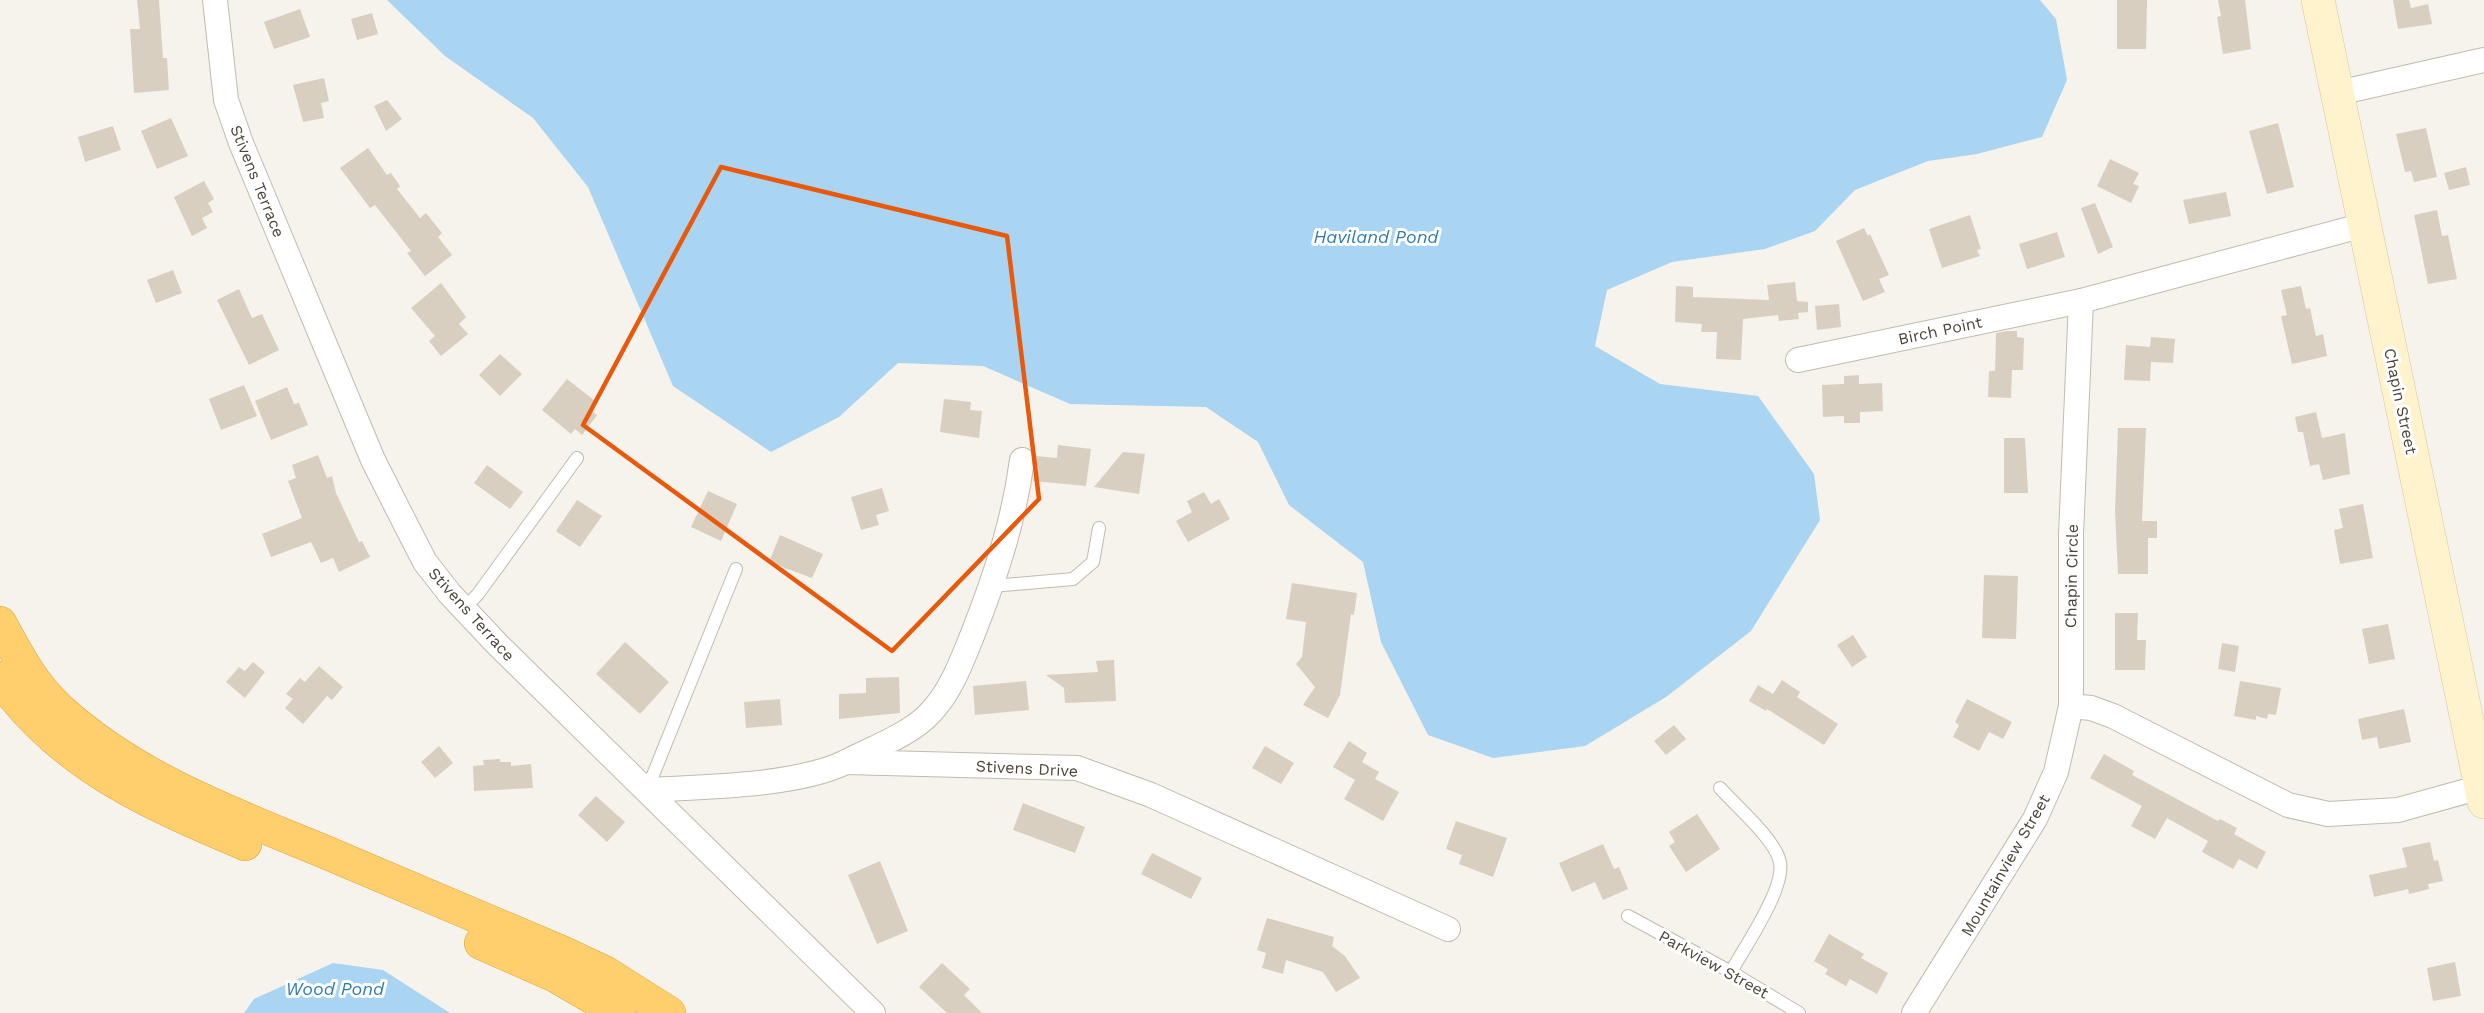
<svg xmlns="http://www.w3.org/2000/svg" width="2484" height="1013" viewBox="0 0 2484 1013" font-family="'Work Sans',sans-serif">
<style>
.water{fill:#a9d4f2}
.building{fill:#d8cfc1}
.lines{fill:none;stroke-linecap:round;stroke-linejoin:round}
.service-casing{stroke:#c2bbae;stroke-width:14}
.minor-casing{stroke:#c2bbae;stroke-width:26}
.secondary-casing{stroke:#d6c79b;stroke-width:34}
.motorway-casing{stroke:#e0a43c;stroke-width:34}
.service{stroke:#fff;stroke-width:12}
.minor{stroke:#fff;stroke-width:24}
.secondary{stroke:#fff3cd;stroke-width:33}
.motorway{stroke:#ffcf6e;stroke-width:33}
.marked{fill:none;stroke:#e8590c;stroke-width:4.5;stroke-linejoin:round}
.labels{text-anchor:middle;stroke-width:6;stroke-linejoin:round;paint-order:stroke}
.street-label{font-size:16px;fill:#4b4439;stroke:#fff}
.water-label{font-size:18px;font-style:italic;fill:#2e7ab2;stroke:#fff}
</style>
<rect width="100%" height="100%" fill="#f6f3ec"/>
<!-- water -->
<g class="water">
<path d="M 387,0 L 2040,0 L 2056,19 L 2067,80 L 2042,137 L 1977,154 L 1928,161 L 1855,190 L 1815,231 L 1765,249 L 1672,262 L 1607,290 L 1595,346 L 1660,384 L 1758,396 L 1814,474 L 1820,520 L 1751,631 L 1666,697 L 1585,746 L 1493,758 L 1428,735 L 1381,642 L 1363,562 L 1289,505 L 1258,442 L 1206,407 L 1070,404 L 983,366 L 898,363 L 839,417 L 771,452 L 673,386 L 588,187 L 533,118 L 445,56 Z"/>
<path d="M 333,963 L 383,970 L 450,1013 L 244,1013 L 254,999 Z"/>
</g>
<!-- building -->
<g class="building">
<path d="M 137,0 L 159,0 L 163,58 L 167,58 L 169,90 L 134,93 L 130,29 L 140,29 Z"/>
<path d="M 2117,0 L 2147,0 L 2146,49 L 2117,49 Z"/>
<path d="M 2218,0 L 2245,0 L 2251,49 L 2223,54 L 2217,17 L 2221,16 Z"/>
<path d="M 2393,0 L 2409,0 L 2411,8 L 2428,4 L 2432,24 L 2398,29 Z"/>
<path d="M 300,9 L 310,37 L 274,49 L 264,22 Z"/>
<path d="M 372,13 L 378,34 L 357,40 L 351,19 Z"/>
<path d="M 324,78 L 329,101 L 321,103 L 324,118 L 303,122 L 293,85 Z"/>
<path d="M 387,100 L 402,119 L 386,131 L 374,106 Z"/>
<path d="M 171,118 L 188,156 L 157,169 L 141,131 Z"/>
<path d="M 2278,123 L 2294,187 L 2267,194 L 2249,131 Z"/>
<path d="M 113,126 L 121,150 L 85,162 L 78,137 Z"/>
<path d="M 2426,128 L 2437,177 L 2414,182 L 2411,171 L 2405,172 L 2396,134 Z"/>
<path d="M 368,148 L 387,175 L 391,173 L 400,186 L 397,189 L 420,218 L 426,213 L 442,233 L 438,237 L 452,255 L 425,276 L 407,253 L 411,251 L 375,205 L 370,208 L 340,168 Z"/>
<path d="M 2110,159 L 2139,173 L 2133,184 L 2139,186 L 2131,203 L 2097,186 Z"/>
<path d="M 2466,167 L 2470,185 L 2449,190 L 2444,173 Z"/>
<path d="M 204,181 L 214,199 L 208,203 L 213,212 L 202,218 L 207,228 L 192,236 L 174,197 Z"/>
<path d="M 2226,192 L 2231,216 L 2189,224 L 2183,200 Z"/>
<path d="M 2095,203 L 2113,247 L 2098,254 L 2081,208 Z"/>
<path d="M 2437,210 L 2442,236 L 2448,235 L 2457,279 L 2428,284 L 2414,215 Z"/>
<path d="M 1970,215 L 1981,249 L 1977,250 L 1980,256 L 1942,268 L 1929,229 Z"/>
<path d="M 1864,228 L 1868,236 L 1870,234 L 1889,275 L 1879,279 L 1885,292 L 1863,301 L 1836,241 Z"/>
<path d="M 2057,232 L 2065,257 L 2027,269 L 2019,244 Z"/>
<path d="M 173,270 L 182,293 L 156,303 L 147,280 Z"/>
<path d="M 1795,282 L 1797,301 L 1808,302 L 1808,312 L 1798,313 L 1799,319 L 1779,321 L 1778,315 L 1743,319 L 1741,360 L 1716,359 L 1717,332 L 1701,332 L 1702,324 L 1675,322 L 1676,286 L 1693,287 L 1693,297 L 1769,300 L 1767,285 Z"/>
<path d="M 441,283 L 466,317 L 459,324 L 468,334 L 441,356 L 429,341 L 435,336 L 411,308 Z"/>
<path d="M 2301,286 L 2306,309 L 2310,308 L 2316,336 L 2323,334 L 2327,356 L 2292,364 L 2281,316 L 2287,315 L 2281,290 Z"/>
<path d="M 239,289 L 252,318 L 262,314 L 279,350 L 249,365 L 217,300 Z"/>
<path d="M 1839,304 L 1841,327 L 1817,330 L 1815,306 Z"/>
<path d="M 2007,331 L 2017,331 L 2017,337 L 2024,338 L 2023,370 L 2012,370 L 2011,398 L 1988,397 L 1989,371 L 1995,371 L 1996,333 Z"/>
<path d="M 2151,337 L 2175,339 L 2173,363 L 2151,362 L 2150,381 L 2124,380 L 2126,345 L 2150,347 Z"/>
<path d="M 500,354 L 522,374 L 500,396 L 479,375 Z"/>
<path d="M 1859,375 L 1859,384 L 1882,383 L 1883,411 L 1860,412 L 1860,423 L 1844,423 L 1844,416 L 1823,417 L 1822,385 L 1844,384 L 1844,376 Z"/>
<path d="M 567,379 L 595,401 L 589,409 L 597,415 L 582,435 L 575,429 L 571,434 L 542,410 Z"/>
<path d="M 244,385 L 257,416 L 221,430 L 209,399 Z"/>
<path d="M 287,387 L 294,404 L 299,403 L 308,425 L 271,440 L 255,401 Z"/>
<path d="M 944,399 L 971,402 L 970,410 L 982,411 L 979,438 L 940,432 Z"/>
<path d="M 2316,412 L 2322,438 L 2345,433 L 2350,474 L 2323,480 L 2319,464 L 2310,466 L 2303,432 L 2298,432 L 2295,417 Z"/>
<path d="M 2118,428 L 2146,428 L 2142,521 L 2157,521 L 2157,538 L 2148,538 L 2148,574 L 2118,574 L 2115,512 Z"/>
<path d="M 2004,438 L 2025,438 L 2028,493 L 2004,493 Z"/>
<path d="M 1058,445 L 1091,449 L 1086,486 L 1033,481 L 1036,456 L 1057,458 Z"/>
<path d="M 1123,452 L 1145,454 L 1139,494 L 1094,487 Z"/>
<path d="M 318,455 L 327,478 L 332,476 L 336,493 L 359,542 L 362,541 L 370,557 L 339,572 L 333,558 L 321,563 L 311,542 L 271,557 L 262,534 L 302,518 L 288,481 L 296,478 L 292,465 Z"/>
<path d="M 487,465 L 523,492 L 510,509 L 474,483 Z"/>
<path d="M 882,488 L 889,511 L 876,515 L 879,525 L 861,530 L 851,497 Z"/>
<path d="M 708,491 L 737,504 L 721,541 L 691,527 Z"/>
<path d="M 1204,492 L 1211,504 L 1219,499 L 1230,519 L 1188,542 L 1176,521 L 1192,512 L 1187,501 Z"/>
<path d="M 577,500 L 602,516 L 580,547 L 556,531 Z"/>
<path d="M 2363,504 L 2373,558 L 2340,564 L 2334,530 L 2343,528 L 2339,509 Z"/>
<path d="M 780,535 L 823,554 L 812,578 L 769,562 Z"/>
<path d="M 1984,575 L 2018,576 L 2016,639 L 1982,638 Z"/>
<path d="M 1292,583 L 1357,593 L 1354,615 L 1351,614 L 1340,695 L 1328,718 L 1303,705 L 1315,687 L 1296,664 L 1302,657 L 1306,622 L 1286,619 Z"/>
<path d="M 2115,613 L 2138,613 L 2137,640 L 2146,640 L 2145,670 L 2115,670 Z"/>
<path d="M 2388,624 L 2395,659 L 2369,664 L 2362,629 Z"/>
<path d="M 1853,635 L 1867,657 L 1852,667 L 1837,645 Z"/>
<path d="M 625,642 L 669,682 L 640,714 L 596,674 Z"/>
<path d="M 2222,643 L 2239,646 L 2235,672 L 2218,669 Z"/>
<path d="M 1114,660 L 1116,701 L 1065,703 L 1064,688 L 1046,675 L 1098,672 L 1096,661 Z"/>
<path d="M 253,662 L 265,672 L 245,698 L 226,682 L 239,667 L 245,671 Z"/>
<path d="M 319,666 L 343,687 L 332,700 L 327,696 L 303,724 L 285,708 L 293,699 L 286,694 L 300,678 L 305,682 Z"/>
<path d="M 899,677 L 900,713 L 839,719 L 839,694 L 866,693 L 866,678 Z"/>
<path d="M 1782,680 L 1800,692 L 1797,697 L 1838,724 L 1824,745 L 1767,709 L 1766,711 L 1749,701 L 1758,685 L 1773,694 Z"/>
<path d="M 1026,681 L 1029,710 L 975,715 L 973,686 Z"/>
<path d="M 2240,681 L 2281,688 L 2276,715 L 2268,714 L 2267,719 L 2256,716 L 2256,720 L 2234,716 Z"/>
<path d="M 780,699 L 782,725 L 746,728 L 744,702 Z"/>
<path d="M 1967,699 L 2012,722 L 2003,739 L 1989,732 L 1979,751 L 1953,737 L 1959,725 L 1955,722 Z"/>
<path d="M 2404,709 L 2411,742 L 2379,749 L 2377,737 L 2362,740 L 2358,719 Z"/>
<path d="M 1674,725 L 1686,739 L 1666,755 L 1654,741 Z"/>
<path d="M 1349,741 L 1367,753 L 1362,762 L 1379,772 L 1375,779 L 1399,792 L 1383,821 L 1344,799 L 1355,780 L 1333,767 Z"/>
<path d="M 439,746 L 453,763 L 435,778 L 421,762 Z"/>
<path d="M 1265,746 L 1294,763 L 1281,784 L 1252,768 Z"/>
<path d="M 2104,754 L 2134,771 L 2132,775 L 2218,821 L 2220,819 L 2237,828 L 2234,834 L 2266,852 L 2257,869 L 2239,859 L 2233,869 L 2202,852 L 2208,841 L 2167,818 L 2155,839 L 2131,826 L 2142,806 L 2090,778 Z"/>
<path d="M 500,759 L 500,762 L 511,762 L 511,766 L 531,764 L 533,788 L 474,791 L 473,766 L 484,765 L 483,760 Z"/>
<path d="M 596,796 L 625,822 L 607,842 L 578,815 Z"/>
<path d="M 1023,803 L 1085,827 L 1075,853 L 1013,830 Z"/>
<path d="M 1697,814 L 1720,849 L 1686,872 L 1669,846 L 1675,842 L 1669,832 Z"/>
<path d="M 1456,821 L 1507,838 L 1493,877 L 1459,864 L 1462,855 L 1446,849 Z"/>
<path d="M 2430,842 L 2434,861 L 2438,860 L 2443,881 L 2428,884 L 2429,889 L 2409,894 L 2408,889 L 2374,897 L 2369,875 L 2407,867 L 2402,848 Z"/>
<path d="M 1603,844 L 1614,869 L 1619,867 L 1628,889 L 1603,900 L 1595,882 L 1572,892 L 1559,863 Z"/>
<path d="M 1152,853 L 1202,878 L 1191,899 L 1141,874 Z"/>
<path d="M 880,861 L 908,931 L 877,944 L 848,875 Z"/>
<path d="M 1267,918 L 1334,937 L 1332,946 L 1345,956 L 1360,978 L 1336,992 L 1323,972 L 1286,960 L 1283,974 L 1262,968 L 1266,953 L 1257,950 Z"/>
<path d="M 1829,934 L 1864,954 L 1861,958 L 1888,973 L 1877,994 L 1850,979 L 1846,986 L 1825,974 L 1828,969 L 1814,961 Z"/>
<path d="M 2455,962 L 2461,996 L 2433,1001 L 2427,968 Z"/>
<path d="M 942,963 L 970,989 L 964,995 L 982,1013 L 947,1013 L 919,987 Z"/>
</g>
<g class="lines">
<!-- service casing -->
<g class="service-casing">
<g id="service">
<path d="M 992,586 L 1073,579 L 1093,562 L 1099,528"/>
<path d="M 464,609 L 478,594 L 577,458"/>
<path d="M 1720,788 C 1736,806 1777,841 1780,863 C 1785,889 1744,948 1731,972"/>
<path d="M 647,790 L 736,569"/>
<path d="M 1628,916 L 1731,972 L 1799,1013"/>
</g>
</g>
<!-- minor casing -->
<g class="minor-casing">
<g id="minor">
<path d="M 215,0 L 226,100 L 241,143 L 373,460 L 408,529 L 425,562 L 450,594 L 497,644 L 873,1013"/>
<path d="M 2338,93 L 2484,60"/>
<path d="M 2364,225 L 2081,301 L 2071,535 L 2071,706 L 2091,708 L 2113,716 L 2288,805 L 2328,814 L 2398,810 L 2481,787"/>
<path d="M 1798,360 L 2081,301"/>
<path d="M 848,761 C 873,748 913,733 931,712 C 951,691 961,663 972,636 C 995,578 1014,521 1022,460"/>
<path d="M 647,790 C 703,787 797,786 846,762 L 1077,768 L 1151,795 L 1448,929"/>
<path d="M 1914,1013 L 2035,819 L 2056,772 L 2071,706"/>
</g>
</g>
<!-- secondary casing -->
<g class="secondary-casing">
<path id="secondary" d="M 2318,0 L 2484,802"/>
</g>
<!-- motorway casing -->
<g class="motorway-casing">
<g id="motorway">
<path d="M 0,623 C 17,654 32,684 59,709 C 134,777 225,811 318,849 C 399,884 480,918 561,952 L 606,973 L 669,1013"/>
<path d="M 0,678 C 62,766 149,803 245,844"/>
<path d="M 481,943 L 556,976 L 619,1013"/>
</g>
</g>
<!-- service -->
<use href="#service" class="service"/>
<!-- minor -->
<use href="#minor" class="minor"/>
<!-- secondary -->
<use href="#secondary" class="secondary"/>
<!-- motorway -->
<use href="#motorway" class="motorway"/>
</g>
<!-- marked area -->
<path class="marked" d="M 721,167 L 1007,236 L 1039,499 L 892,651 L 583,425 Z"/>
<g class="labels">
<!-- street labels -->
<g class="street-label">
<text transform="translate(258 181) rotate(68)" y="6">Stivens Terrace</text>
<text transform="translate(1940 330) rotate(-12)" y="6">Birch Point</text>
<text transform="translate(2401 401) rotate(78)" y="6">Chapin Street</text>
<text transform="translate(2071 576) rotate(-89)" y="6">Chapin Circle</text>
<text transform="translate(472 614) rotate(48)" y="6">Stivens Terrace</text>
<text transform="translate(1027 768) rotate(3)" y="6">Stivens Drive</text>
<text transform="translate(2005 865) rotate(-60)" y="6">Mountainview Street</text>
<text transform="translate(1714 964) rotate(29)" y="6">Parkview Street</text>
</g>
<!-- water labels -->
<g class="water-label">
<text x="1376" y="243">Haviland Pond</text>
<text x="335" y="995">Wood Pond</text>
</g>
</g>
</svg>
